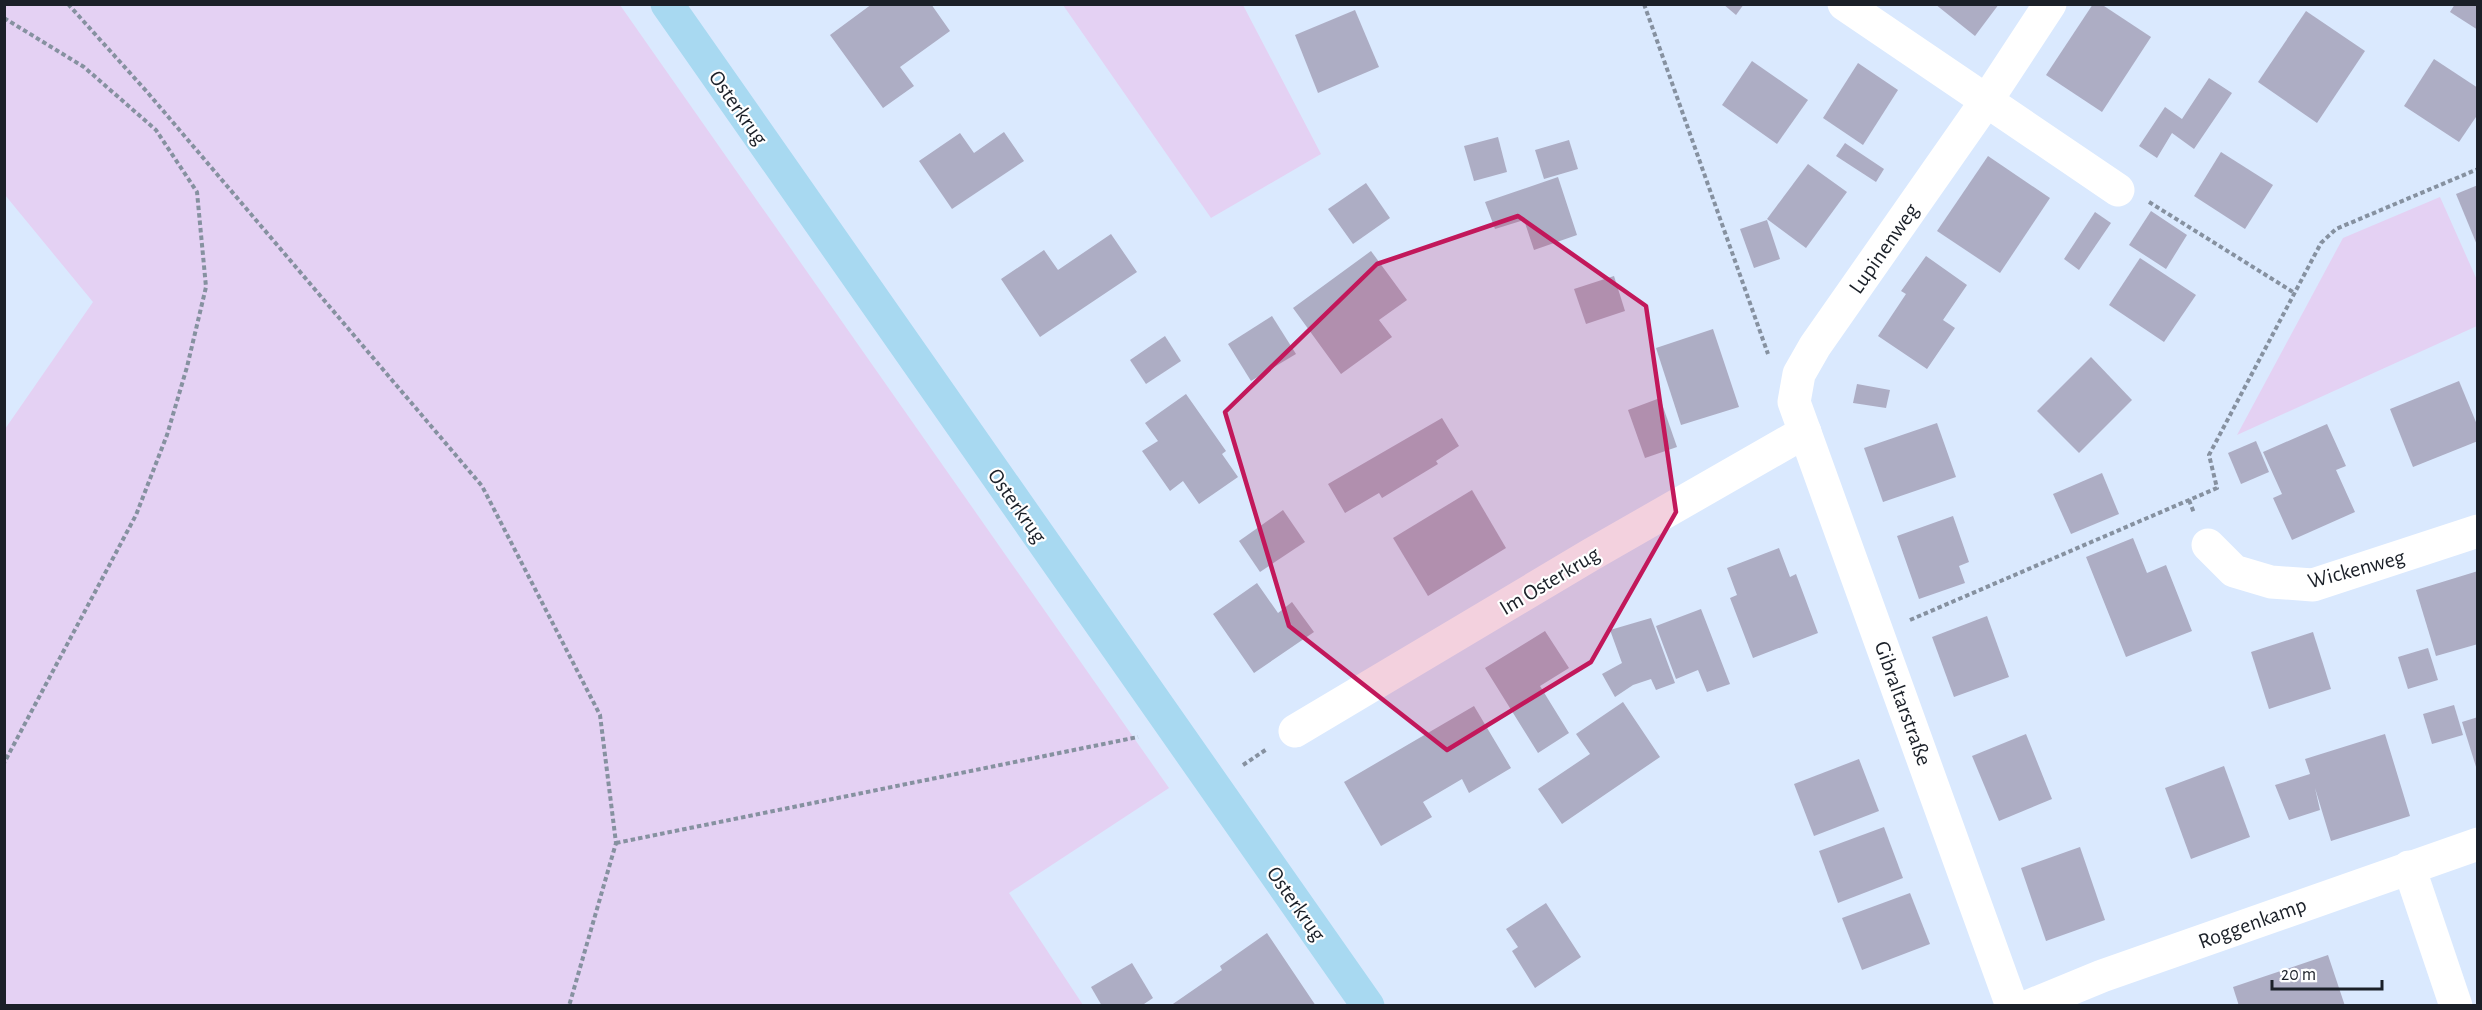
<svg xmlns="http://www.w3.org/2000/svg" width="2482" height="1010" viewBox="0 0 2482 1010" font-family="'Alegreya Sans',sans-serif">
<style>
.green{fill:#e4d1f3}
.building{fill:#adadc4}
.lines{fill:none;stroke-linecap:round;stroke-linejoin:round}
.path{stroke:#8691a0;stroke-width:4;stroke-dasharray:4.5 3;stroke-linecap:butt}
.minor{stroke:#fff;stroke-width:33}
.major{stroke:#a8d9f1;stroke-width:33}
.marked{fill:#c2185b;fill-opacity:0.2;stroke:#c2185b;stroke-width:4.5;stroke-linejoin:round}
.labels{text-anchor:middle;stroke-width:4.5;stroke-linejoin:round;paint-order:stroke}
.street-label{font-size:22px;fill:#1b2028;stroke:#fff}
</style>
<rect width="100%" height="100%" fill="#dae9fe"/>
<!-- green -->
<g class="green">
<path d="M 5,4 L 620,5 L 1169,788 L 1009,893 L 1083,1005 L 5,1005 L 5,429 L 93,302 L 5,195 Z"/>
<path d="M 1063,5 L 1243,5 L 1321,154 L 1211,218 Z"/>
<path d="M 2440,197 L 2477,280 L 2477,326 L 2237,435 L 2343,238 Z"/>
</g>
<!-- building -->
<g class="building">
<path d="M 872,4 L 931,4 L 950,31 L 900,67 L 914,86 L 883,108 L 830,35 Z"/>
<path d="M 1723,4 L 1744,4 L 1736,15 Z"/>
<path d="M 1935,4 L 1999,4 L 1975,36 Z"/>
<path d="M 2093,4 L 2101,4 L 2151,37 L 2102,112 L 2046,75 Z"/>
<path d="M 2455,4 L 2478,4 L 2478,30 L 2450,12 Z"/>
<path d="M 1355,10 L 1379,67 L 1318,93 L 1295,35 Z"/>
<path d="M 2306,11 L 2365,51 L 2317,123 L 2258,82 Z"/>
<path d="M 2434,59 L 2478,88 L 2478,114 L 2459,142 L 2404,106 Z"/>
<path d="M 1752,61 L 1808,100 L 1777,144 L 1722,105 Z"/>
<path d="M 1858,63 L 1898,90 L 1863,145 L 1823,118 Z"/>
<path d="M 2209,78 L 2232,93 L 2194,149 L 2172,133 L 2157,158 L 2139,146 L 2165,107 L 2182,119 Z"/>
<path d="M 1004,132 L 1024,161 L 952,209 L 919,161 L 960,133 L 974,153 Z"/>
<path d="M 1498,137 L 1507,172 L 1474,181 L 1464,146 Z"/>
<path d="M 1569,140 L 1578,169 L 1544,179 L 1535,150 Z"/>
<path d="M 1845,143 L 1884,169 L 1876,182 L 1836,156 Z"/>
<path d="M 2221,152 L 2273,185 L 2245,229 L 2194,196 Z"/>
<path d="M 1988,156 L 2050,198 L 2000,273 L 1937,231 Z"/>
<path d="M 1808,164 L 1847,192 L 1806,248 L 1767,219 Z"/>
<path d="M 1558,177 L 1577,235 L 1534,250 L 1524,220 L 1495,229 L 1485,202 Z"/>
<path d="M 1366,183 L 1390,218 L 1353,244 L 1328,209 Z"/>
<path d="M 2478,185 L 2478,245 L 2477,245 L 2456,194 Z"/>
<path d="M 2151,211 L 2187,235 L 2166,269 L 2129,245 Z"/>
<path d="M 2095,212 L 2111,223 L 2079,270 L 2064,259 Z"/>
<path d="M 1767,220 L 1780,259 L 1754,268 L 1740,229 Z"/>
<path d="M 1111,234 L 1137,272 L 1040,337 L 1001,279 L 1044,250 L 1058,270 Z"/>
<path d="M 1371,251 L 1407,300 L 1379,320 L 1392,337 L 1341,374 L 1293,308 Z"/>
<path d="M 1926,256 L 1967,285 L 1943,320 L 1955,328 L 1927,369 L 1878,336 L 1906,294 L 1901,291 Z"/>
<path d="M 2140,258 L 2196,295 L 2164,342 L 2109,305 Z"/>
<path d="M 1614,276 L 1625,311 L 1586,324 L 1574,289 Z"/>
<path d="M 1272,316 L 1296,354 L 1251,381 L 1228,344 Z"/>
<path d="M 1713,329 L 1739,407 L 1681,425 L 1656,348 Z"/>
<path d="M 1165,336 L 1181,361 L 1146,384 L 1130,360 Z"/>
<path d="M 2091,357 L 2132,400 L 2079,453 L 2037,411 Z"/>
<path d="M 2459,381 L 2478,427 L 2478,441 L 2413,467 L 2390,409 Z"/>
<path d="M 1857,384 L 1890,390 L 1886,408 L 1853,403 Z"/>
<path d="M 1186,394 L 1226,451 L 1222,454 L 1238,477 L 1199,504 L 1183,481 L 1170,491 L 1142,451 L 1158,441 L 1145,423 Z"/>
<path d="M 1660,398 L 1677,447 L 1645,458 L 1628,410 Z"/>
<path d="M 1442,418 L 1459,446 L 1436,461 L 1438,464 L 1382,498 L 1379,493 L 1345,513 L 1328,484 Z"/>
<path d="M 1937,423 L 1956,477 L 1883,502 L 1864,448 Z"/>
<path d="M 2327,424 L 2346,466 L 2336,470 L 2355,512 L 2292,540 L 2273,498 L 2282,494 L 2263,452 Z"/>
<path d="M 2256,441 L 2269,472 L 2241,484 L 2228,453 Z"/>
<path d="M 2102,473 L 2119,514 L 2071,534 L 2053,494 Z"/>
<path d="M 1472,490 L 1506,548 L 1428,596 L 1393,538 Z"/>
<path d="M 1283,510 L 1305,542 L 1260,572 L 1239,541 Z"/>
<path d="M 1953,516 L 1969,562 L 1959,566 L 1965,583 L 1919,599 L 1897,536 Z"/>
<path d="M 2133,538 L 2147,573 L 2166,565 L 2192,631 L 2126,657 L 2086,557 Z"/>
<path d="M 1779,548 L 1790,577 L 1796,574 L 1818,633 L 1753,658 L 1730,598 L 1737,595 L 1727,568 Z"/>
<path d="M 2478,571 L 2478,644 L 2436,656 L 2416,590 Z"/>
<path d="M 1257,583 L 1278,613 L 1292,602 L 1314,632 L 1254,673 L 1213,614 Z"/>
<path d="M 1701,609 L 1730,684 L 1707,692 L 1698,670 L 1676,679 L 1656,626 Z"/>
<path d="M 1987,616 L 2009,677 L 1954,697 L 1932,637 Z"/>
<path d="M 1651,618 L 1675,683 L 1656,690 L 1651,679 L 1633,685 L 1615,697 L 1602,674 L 1622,663 L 1610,630 Z"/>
<path d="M 1545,631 L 1569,668 L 1540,686 L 1569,733 L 1538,753 L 1485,668 Z"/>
<path d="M 2313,632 L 2331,689 L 2269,709 L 2251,652 Z"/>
<path d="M 2428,648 L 2438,680 L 2408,689 L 2398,657 Z"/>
<path d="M 1623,702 L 1660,757 L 1562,824 L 1538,789 L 1590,754 L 1576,734 Z"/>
<path d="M 2454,705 L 2463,735 L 2432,744 L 2423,714 Z"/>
<path d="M 1474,706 L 1511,768 L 1469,793 L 1462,779 L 1423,802 L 1432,817 L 1381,846 L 1344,782 Z"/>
<path d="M 2478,717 L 2478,770 L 2477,770 L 2462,722 Z"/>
<path d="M 2026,734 L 2052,799 L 1999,821 L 1972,756 Z"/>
<path d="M 2385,734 L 2410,816 L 2331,841 L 2315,788 L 2320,810 L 2289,820 L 2275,785 L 2310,774 L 2305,759 Z"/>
<path d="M 1859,759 L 1879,811 L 1814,836 L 1794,784 Z"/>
<path d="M 2224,766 L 2250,837 L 2191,859 L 2165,788 Z"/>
<path d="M 1884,827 L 1903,878 L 1838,903 L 1819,851 Z"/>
<path d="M 2080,847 L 2105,920 L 2046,941 L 2021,868 Z"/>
<path d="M 1910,893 L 1930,944 L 1862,970 L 1842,918 Z"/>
<path d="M 1546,903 L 1581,957 L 1535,988 L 1512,951 L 1518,947 L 1506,929 Z"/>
<path d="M 1267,933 L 1316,1006 L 1170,1006 L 1222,970 L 1220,966 Z"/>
<path d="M 2328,955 L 2345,1006 L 2239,1006 L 2233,987 Z"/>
<path d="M 1132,963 L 1153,998 L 1141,1006 L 1102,1006 L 1091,987 Z"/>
</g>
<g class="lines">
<!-- path -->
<g class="path">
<path d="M 68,4 L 148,93 L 482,486 L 600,715 L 616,843 L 569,1006"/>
<path d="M 1644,4 L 1768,354"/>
<path d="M 4,18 L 84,67 L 156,130 L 197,192 L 206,287 L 187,367 L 167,435 L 136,515 L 4,763"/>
<path d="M 2149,202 L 2293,292"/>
<path d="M 2189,500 L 2194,513"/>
<path d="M 1910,620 L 2217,488 L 2209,455 L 2321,243 L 2336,229 L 2478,169"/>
<path d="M 1243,765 L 1267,749"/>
<path d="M 616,843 L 1138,737"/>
</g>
<!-- minor -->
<g class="minor">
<path d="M 1844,4 L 2118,190"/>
<path d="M 2208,545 L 2234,571 L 2271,582 L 2313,585 L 2478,531"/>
<path d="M 1295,731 L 1592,554 L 1805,432"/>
<path d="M 2409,867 L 2456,1006"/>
<path d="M 2012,1006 L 1794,402 L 1799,374 L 1815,346 L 1987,100 L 2050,4"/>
<path d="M 2029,1006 L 2102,976 L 2478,844"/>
</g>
<!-- major -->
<path class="major" d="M 667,4 L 1368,1006"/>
</g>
<!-- marked area -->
<path class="marked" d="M 1518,216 L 1646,306 L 1676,512 L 1591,662 L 1447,750 L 1289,626 L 1225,412 L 1377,264 Z"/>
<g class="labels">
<!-- street labels -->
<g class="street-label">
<text transform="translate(739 107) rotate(55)" y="8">Osterkrug</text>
<text transform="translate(1883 248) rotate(-55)" y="8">Lupinenweg</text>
<text transform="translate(1018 505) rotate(55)" y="8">Osterkrug</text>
<text transform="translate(2356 568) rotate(-15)" y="8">Wickenweg</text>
<text transform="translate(1549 580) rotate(-31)" y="8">Im Osterkrug</text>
<text transform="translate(1904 703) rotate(70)" y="8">Gibraltarstraße</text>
<text transform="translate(1297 903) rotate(55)" y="8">Osterkrug</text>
<text transform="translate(2252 922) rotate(-20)" y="8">Roggenkamp</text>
</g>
</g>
<!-- border -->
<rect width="2482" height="1010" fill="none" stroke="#1b2028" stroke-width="12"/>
<!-- scale -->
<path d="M2272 980v9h110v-9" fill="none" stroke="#1b2028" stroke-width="3"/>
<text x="2281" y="980" font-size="18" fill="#1b2028" stroke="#ffffff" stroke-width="4.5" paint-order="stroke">20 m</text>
</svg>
